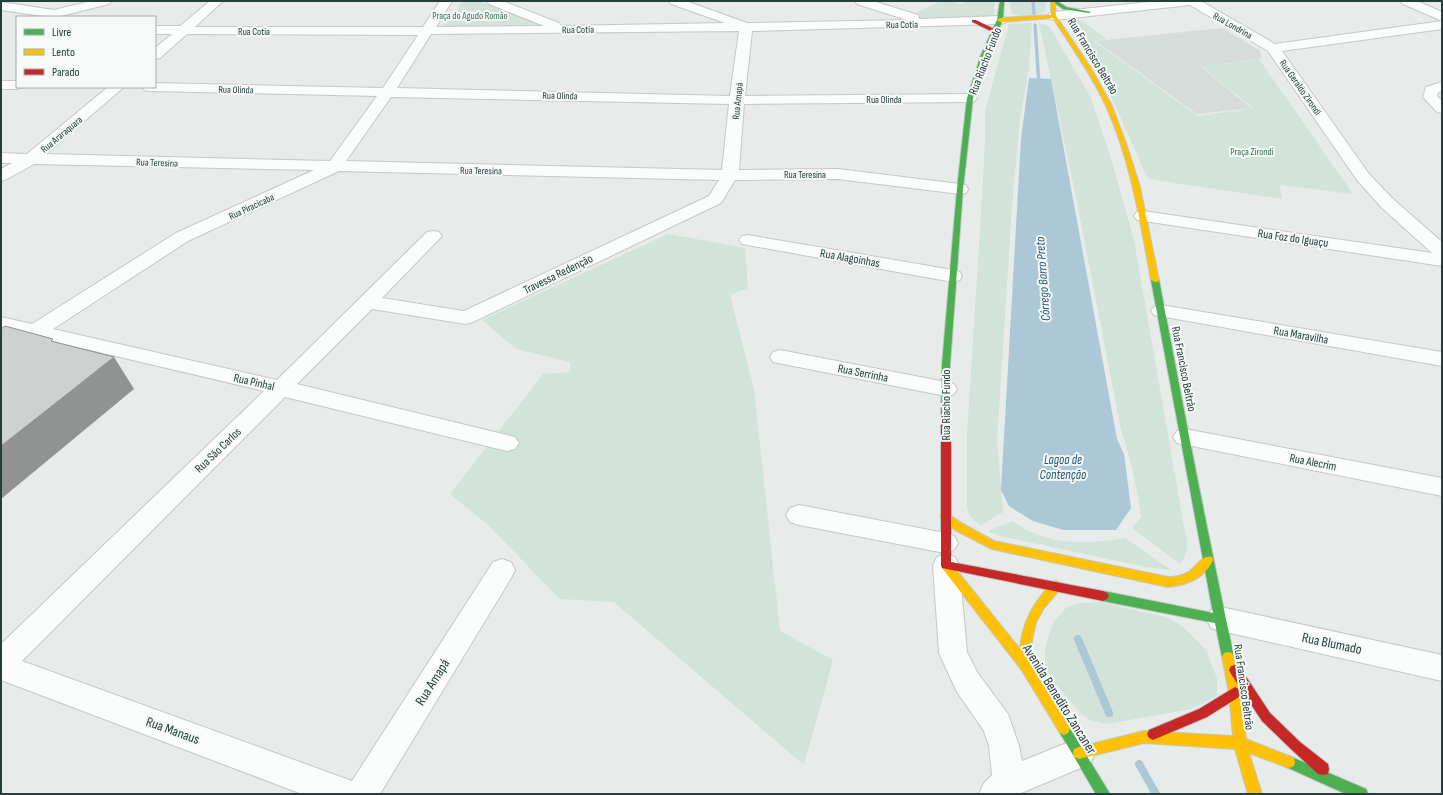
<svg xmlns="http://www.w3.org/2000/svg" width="1443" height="795" viewBox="0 0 1443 795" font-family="'Sofia Sans Condensed',sans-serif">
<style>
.built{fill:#d5dcda}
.green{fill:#d2e3da}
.water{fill:#acc7d6}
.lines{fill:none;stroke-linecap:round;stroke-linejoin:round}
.stream-far1{stroke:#acc7d6;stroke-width:3.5}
.stream{stroke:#acc7d6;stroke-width:8}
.street-casing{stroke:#c4c8c7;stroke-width:2}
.fast-casing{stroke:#c2c8c7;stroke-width:2}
.slow-casing{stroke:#c2c8c7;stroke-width:2}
.jam-casing{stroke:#c2c8c7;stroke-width:2}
.street{fill:#fbfcfc;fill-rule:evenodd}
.fast{fill:#4caf50;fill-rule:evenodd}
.slow{fill:#ffc107;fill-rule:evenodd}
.jam{fill:#c62828;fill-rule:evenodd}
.shaded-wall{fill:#909392}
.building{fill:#cdd2d1;stroke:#909392}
.labels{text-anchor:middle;stroke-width:4;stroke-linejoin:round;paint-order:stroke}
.far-park-label{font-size:10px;fill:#337157;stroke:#f5f9f8}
.far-street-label{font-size:10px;fill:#253d3b;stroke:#f5f9f8}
.street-label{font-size:12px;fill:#253d3b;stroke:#f5f9f8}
.water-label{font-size:13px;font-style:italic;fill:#245774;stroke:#f5f9f8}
.near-street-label{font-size:14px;fill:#253d3b;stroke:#f5f9f8}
</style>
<rect width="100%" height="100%" fill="#e7ebea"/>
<!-- built -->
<path class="built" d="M 1222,28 L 1260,51 L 1262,58 L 1201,67 L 1251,108 L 1197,114 L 1096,41 Z"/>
<!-- green -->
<g class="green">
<path d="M 465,1 L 478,1 L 542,24 L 543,27 L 446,27 L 443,25 L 461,3 Z"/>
<path d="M 941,1 L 949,1 L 961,4 L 967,1 L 995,1 L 994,17 L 929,20 L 912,15 Z"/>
<path d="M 1010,1 L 1046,1 L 1045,11 C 1037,16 1021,17 1011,14 Z"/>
<path d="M 1072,19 L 1082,21 L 1107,39 L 1094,41 L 1198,116 L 1253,108 L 1202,67 L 1259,59 L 1353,194 L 1280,185 L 1282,199 L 1148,179 L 1100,72 L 1069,23 Z"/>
<path d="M 1032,23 L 1029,69 L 1020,118 L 1012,207 L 997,440 L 1003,512 L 980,526 L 969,515 L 967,506 L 967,433 L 981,215 L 985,142 L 985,111 L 1009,24 Z"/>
<path d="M 1039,23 L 1049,26 L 1091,98 L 1112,162 L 1134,240 L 1187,544 L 1185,556 L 1180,564 L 1132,528 L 1141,517 C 1137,488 1131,458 1121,430 L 1075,192 Z"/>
<path d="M 668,234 L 745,248 L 748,288 L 730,295 L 754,389 L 780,631 L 833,660 L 804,765 L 614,602 L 560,599 L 487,524 L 450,494 L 543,374 L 570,372 L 570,362 L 516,349 L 482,320 Z"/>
<path d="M 1013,521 C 1045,546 1088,545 1125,538 L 1171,570 L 1146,567 L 999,536 L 988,531 Z"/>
<path d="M 1100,602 L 1169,618 L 1183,627 L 1206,650 L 1217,678 L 1217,696 L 1191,709 L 1107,724 L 1090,720 L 1078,711 L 1048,674 L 1045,660 L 1045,650 L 1049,634 L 1054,621 L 1066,608 L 1077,603 Z"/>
</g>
<!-- water -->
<path class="water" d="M 1029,78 L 1051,79 L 1117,439 L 1124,454 L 1131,508 L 1116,530 L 1063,530 L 1033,521 L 1009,506 L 1001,490 L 1021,139 Z"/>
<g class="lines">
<!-- stream-far1 -->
<g class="stream-far1">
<path d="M 1033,1 L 1034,14"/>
<path d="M 1035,25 L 1039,85"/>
</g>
<!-- stream -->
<g class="stream">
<path d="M 1078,639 L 1109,713"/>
<path d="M 1139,764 L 1156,794"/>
</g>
<!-- street casing -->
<g class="street-casing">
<g id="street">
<path d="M 91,1 L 111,1 L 109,4 L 57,17 L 42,17 L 43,16 L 1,10 L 1,2 L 54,10 Z"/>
<path d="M 210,1 L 223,1 L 195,27 L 423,27 L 440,1 L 452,1 L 436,27 L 544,26 L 489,4 L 487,1 L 503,1 L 559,23 L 561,26 L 725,23 L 671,4 L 669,1 L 686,1 L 747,23 L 907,20 L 857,4 L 855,1 L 873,1 L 918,15 L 919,19 L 1000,16 L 1004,17 L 1006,20 L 1004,23 L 1000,24 L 752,31 L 745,96 L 970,94 L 975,95 L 977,98 L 975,101 L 970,102 L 744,104 L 739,170 L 838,169 L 960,184 L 966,185 L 968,189 L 966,193 L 960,194 L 838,179 L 735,180 L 721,203 L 473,322 L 466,324 L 372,309 L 297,384 L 507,435 L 515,437 L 519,443 L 515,449 L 507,451 L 285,397 L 22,661 L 352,781 L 493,562 L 502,559 L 511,562 L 515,570 L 511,578 L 380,794 L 302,794 L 1,680 L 1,644 L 264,391 L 39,338 L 8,361 L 1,363 L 1,346 L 18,333 L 1,329 L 1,317 L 32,324 L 176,233 L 314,170 L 34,164 L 7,179 L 1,181 L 1,169 L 12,163 L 1,163 L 1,153 L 27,154 L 108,87 L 124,87 L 46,154 L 330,161 L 377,96 L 149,91 L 144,90 L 142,87 L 155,87 L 155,83 L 383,88 L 418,35 L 187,34 L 160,58 L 155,59 L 155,48 L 172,34 L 155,34 L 155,26 L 180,26 ZM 739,31 L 730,96 L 397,88 L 431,34 ZM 391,97 L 729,104 L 722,170 L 346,161 ZM 339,171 L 719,180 L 709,196 L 464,311 L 382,298 L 442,236 L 439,232 L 433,231 L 427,232 L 277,380 L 53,329 L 188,241 Z"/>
<path d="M 1158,1 L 1201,1 L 1275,44 L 1442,21 L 1442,29 L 1282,51 L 1369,174 L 1393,199 L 1442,242 L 1442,266 L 1137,220 L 1134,216 L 1137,212 L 1143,211 L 1432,253 L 1381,207 L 1357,180 L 1268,51 L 1190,5 L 1054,20 L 1050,19 L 1048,16 L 1050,13 L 1054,12 Z"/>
<path d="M 1401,1 L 1417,1 L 1442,12 L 1442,21 L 1403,4 Z"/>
<path d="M 1,81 L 17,81 L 17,87 L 23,87 L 17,89 L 1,89 Z"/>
<path d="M 1442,82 L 1442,91 L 1438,92 L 1437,96 L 1442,101 L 1442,113 L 1437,112 L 1423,97 L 1426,87 Z"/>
<path d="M 748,235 L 953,270 L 960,272 L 962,276 L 960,280 L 953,282 L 742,244 L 739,240 L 742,236 Z"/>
<path d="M 1161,305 L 1442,352 L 1442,366 L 1154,315 L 1151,311 L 1154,307 Z"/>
<path d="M 780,350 L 946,382 L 954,384 L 957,389 L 954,394 L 946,396 L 773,362 L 770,357 L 773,352 Z"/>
<path d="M 1185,429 L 1442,478 L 1442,496 L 1177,443 L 1173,437 L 1177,431 Z"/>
<path d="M 799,505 L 945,533 L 954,536 L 958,543 L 954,550 L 945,553 L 799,525 L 790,522 L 786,515 L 790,508 Z"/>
<path d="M 946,554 L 955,557 L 959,565 L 967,652 L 977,672 L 1008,714 L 1019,746 L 1022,761 L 1079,738 L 1090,742 L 1095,753 L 1090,764 L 1019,794 L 979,794 L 984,783 L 992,775 L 989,746 L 984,731 L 957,692 L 939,653 L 933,565 L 937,557 Z"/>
<path d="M 1221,607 L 1442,655 L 1442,681 L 1221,631 L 1211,628 L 1207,619 L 1211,610 Z"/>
</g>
</g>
<!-- fast casing -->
<g class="fast-casing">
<g id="fast">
<path d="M 1000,1 L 1004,1 L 1003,20 L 987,55 L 973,98 L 963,189 L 950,365 L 951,415 L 946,418 L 941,415 L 942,365 L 957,189 L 967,98 L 981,55 L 997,20 Z"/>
<path d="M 1052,1 L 1057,1 L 1066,7 L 1091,12 L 1089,13 L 1063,9 Z"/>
<path d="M 1152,278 L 1155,278 L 1159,280 C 1183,406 1207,532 1234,657 L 1232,661 L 1228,662 L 1224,661 L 1222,657 L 1215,623 L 1103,601 L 1099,599 L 1097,596 L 1099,593 L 1103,591 L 1213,613 L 1151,280 Z"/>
<path d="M 1064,723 L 1068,725 L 1110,794 L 1096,794 L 1060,733 L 1058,729 L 1060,725 Z"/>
<path d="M 1289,756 L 1366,789 L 1368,794 L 1346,794 L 1284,766 L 1283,762 L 1284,758 Z"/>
</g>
</g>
<!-- slow casing -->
<g class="slow-casing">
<g id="slow">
<path d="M 1051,1 L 1055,1 L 1056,16 L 1091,68 L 1112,106 L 1127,146 L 1140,187 L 1159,280 L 1158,282 L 1155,282 L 1151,280 C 1140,221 1131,161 1106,106 C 1092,75 1071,46 1053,18 L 1000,22 L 997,20 L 1000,18 L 1051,15 Z"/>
<path d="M 945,512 L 963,524 L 994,541 L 1168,577 C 1174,577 1181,576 1187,573 C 1195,569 1202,554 1212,557 L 1213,560 C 1205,578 1187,585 1168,587 L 992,549 L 955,530 L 940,516 L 941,513 Z"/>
<path d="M 946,561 L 950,562 L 1020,649 C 1022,622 1034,602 1052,583 L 1056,581 L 1060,583 L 1061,586 L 1060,589 L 1044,608 L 1036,622 L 1032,641 L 1031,664 L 1068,725 L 1070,729 L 1068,733 L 1064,735 L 1060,733 L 1021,669 L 942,568 L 941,565 L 942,562 Z"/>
<path d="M 1228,652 L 1232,653 L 1234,657 L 1241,693 L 1246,739 L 1294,758 L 1295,762 L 1294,766 L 1289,768 L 1249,753 L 1262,794 L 1248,794 L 1235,749 L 1144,743 L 1079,759 L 1074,757 L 1073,753 L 1074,749 L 1079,747 L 1144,731 L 1233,736 L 1229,693 L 1222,657 L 1224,653 Z"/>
</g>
</g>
<!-- jam casing -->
<g class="jam-casing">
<g id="jam">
<path d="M 972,20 L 976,20 L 998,31 L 993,32 L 972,22 Z"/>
<path d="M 946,412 L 951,415 L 951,562 L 1103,591 L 1107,593 L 1109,596 L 1107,599 L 1103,601 L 942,568 L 941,565 L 941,415 Z"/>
<path d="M 1235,665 L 1239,666 L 1270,713 L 1300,742 L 1328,764 L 1329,769 L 1328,774 L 1323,775 L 1318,774 L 1292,750 L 1262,721 L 1231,674 L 1229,670 L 1231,666 Z"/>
<path d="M 1235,687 L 1239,689 L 1241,693 L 1239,697 L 1207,717 L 1153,740 L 1149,738 L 1147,734 L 1149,730 L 1199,709 Z"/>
</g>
</g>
<!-- street -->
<use href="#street" class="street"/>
<!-- fast -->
<use href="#fast" class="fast"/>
<!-- slow -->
<use href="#slow" class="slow"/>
<!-- jam -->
<use href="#jam" class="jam"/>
</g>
<!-- shaded-wall -->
<path class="shaded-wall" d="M 114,357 L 134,389 L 1,499 L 1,446 Z"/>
<!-- building -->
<path class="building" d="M 5,326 L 53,339 L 51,341 L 114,357 L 1,446 L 1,329 Z"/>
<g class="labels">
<!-- far-park labels -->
<g class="far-park-label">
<text x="470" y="19">Praça do Agudo Romão</text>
<text x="1252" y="155">Praça Zirondi</text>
</g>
<!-- far-street labels -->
<g class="far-street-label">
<text transform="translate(902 24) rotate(-1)" y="4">Rua Cotia</text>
<text transform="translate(1233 25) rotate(30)" y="4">Rua Londrina</text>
<text transform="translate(578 29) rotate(-1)" y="4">Rua Cotia</text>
<text x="254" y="35">Rua Cotia</text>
<text transform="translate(1301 87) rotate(55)" y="4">Rua Geraldo Zirondi</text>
<text transform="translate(236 89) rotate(1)" y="4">Rua Olinda</text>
<text transform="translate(560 95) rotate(1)" y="4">Rua Olinda</text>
<text x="884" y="103">Rua Olinda</text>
<text transform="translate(737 101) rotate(-84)" y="4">Rua Amapá</text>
<text transform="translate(61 134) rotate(-40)" y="4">Rua Araraquara</text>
<text transform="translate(157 162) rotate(2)" y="4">Rua Teresina</text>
<text transform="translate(481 170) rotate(1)" y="4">Rua Teresina</text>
<text x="805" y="178">Rua Teresina</text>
<text transform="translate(251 206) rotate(-25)" y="4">Rua Piracicaba</text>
</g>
<!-- street labels -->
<g class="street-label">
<text transform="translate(1093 56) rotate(59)" y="4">Rua Francisco Beltrão</text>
<text transform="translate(985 61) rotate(-69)" y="4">Rua Riacho Fundo</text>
<text transform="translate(1293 238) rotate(8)" y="4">Rua Foz do Iguaçu</text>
<text transform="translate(850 258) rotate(10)" y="4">Rua Alagoinhas</text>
<text transform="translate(558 274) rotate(-26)" y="4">Travessa Redenção</text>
<text transform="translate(1301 335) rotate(10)" y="4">Rua Maravilha</text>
<text transform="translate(1184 369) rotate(79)" y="4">Rua Francisco Beltrão</text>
<text transform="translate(863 373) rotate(11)" y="4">Rua Serrinha</text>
<text transform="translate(254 382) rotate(13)" y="4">Rua Pinhal</text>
<text transform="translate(946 405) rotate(-90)" y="4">Rua Riacho Fundo</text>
<text transform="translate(218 450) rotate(-44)" y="4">Rua São Carlos</text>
<text transform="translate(1313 462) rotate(11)" y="4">Rua Alecrim</text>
<text transform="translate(1244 687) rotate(82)" y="4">Rua Francisco Beltrão</text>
</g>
<!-- water labels -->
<g class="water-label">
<text transform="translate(1042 279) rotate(-94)" y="5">Córrego Barro Preto</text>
<text x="1063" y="464">Lagoa de<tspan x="1063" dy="15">Contenção</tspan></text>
</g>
<!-- near-street labels -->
<g class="near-street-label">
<text transform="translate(1332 643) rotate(12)" y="5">Rua Blumado</text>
<text transform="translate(432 682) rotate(-58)" y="5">Rua Amapá</text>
<text transform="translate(1060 699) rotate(58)" y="5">Avenida Benedito Zancaner</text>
<text transform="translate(173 730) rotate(20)" y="5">Rua Manaus</text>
</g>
</g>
<!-- border -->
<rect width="1443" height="795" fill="none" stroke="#253d3b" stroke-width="4"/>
<!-- legend -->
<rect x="16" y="16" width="140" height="72" fill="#f5f9f8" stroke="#a2aeac"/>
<rect x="24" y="29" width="20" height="6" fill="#4caf50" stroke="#a2aeac"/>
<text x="52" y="36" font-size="12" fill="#253d3b">Livre</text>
<rect x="24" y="49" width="20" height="6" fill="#ffc107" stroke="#a2aeac"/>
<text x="52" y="56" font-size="12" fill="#253d3b">Lento</text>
<rect x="24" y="69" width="20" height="6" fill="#c62828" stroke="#a2aeac"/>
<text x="52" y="76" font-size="12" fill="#253d3b">Parado</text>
</svg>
